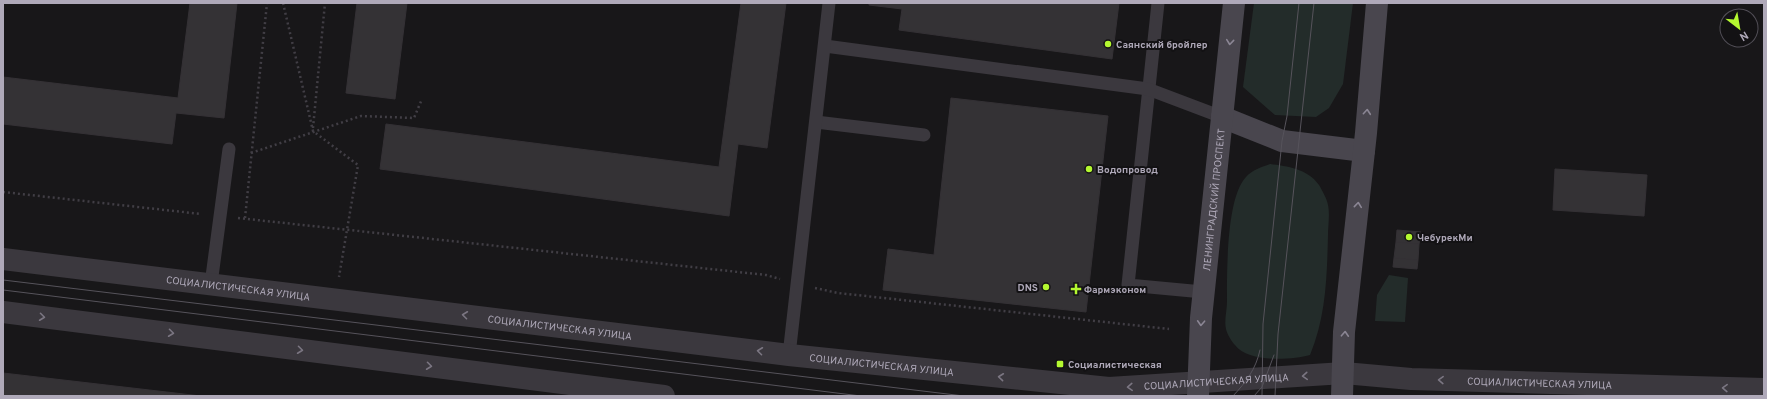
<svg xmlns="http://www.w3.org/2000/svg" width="1767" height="399" viewBox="0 0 1767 399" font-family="Overpass,sans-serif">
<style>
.green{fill:#232c2a}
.building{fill:#343235;stroke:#343135}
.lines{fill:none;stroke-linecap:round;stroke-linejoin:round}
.path{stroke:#413e45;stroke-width:2.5;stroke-dasharray:2 3;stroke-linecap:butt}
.service{stroke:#3b383e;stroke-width:13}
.tertiary{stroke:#3b383e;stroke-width:22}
.secondary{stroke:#49464e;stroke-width:22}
.tram{stroke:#56535b;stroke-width:1}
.oneway{stroke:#8b8694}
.oneway2{stroke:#7b7682}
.poi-dot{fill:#b4f830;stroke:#131214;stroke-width:1.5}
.labels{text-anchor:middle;stroke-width:4;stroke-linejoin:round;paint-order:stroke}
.poi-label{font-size:10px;font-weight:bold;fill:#afa9b9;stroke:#131214;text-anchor:start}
.street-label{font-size:10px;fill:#afa9b9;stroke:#131214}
</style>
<rect width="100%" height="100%" fill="#181719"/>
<!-- green -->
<g class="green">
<path d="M 1254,3 L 1353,3 L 1343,84 L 1329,108 L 1316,117 L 1275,115 L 1243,87 Z"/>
<path d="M 1270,164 C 1287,166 1308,169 1319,185 C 1322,190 1327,199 1328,205 C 1330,214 1328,226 1328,235 C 1327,276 1326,317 1310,355 C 1291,360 1248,363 1235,345 C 1232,342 1227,334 1226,329 C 1224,321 1227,310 1227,302 C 1227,273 1226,198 1246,177 C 1252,170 1262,167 1270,164 Z"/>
<path d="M 1389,275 L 1408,278 L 1405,322 L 1375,321 L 1377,295 Z"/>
</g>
<!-- building -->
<g class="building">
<path d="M 190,3 L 237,3 L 224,118 L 176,113 L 172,144 L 3,124 L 3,77 L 178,98 Z"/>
<path d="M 357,3 L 407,3 L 395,99 L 346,93 Z"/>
<path d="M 741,3 L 786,3 L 767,148 L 738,144 L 729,216 L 380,169 L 386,124 L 719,167 Z"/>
<path d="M 869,3 L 1119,3 L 1112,59 L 899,30 L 902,9 L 869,5 Z"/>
<path d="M 951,98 L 1108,116 L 1086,312 L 883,290 L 888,249 L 934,255 Z"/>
<path d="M 1555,169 L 1647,175 L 1644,216 L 1553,210 Z"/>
<path d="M 1397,230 L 1421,232 L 1419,244 L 1396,242 Z"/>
<path d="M 1396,242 L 1419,244 L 1418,260 L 1394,258 Z"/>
<path d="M 1394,258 L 1418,260 L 1417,269 L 1393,267 Z"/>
<path d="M 3,373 L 201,396 L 3,396 Z"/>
</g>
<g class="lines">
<!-- path -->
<g class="path">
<path d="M 283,3 L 313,131 L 358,165 L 339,277"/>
<path d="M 313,128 L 325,3"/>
<path d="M 251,153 L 361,116 L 414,118 L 422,99"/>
<path d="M 3,192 L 201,214"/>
<path d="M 238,218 L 766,275 L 780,279"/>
<path d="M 245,218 L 267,3"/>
<path d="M 815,288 L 838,293 L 1169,329"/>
</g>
<!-- service -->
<g class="service">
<path d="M 1158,3 L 1128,285 L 1203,292"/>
<path d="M 825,46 L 1148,89 L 1222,117"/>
<path d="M 816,122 L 924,135"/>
<path d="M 211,284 L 229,149"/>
<path d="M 789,355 L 829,3"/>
</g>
<!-- tertiary -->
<g class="tertiary">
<path id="s1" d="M 3,259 L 789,355 L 1109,388 L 1344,373 L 1411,379 L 1764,389"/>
<path d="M 3,312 L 664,396"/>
</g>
<!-- secondary -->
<g class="secondary">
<path d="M 1222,117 L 1282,141 L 1364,151"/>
<path id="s2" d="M 1198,396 L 1201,318 L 1234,3"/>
<path d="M 1342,396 L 1344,332 L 1366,133 L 1377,3"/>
</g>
<!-- tram -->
<g class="tram">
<path d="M 3,280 L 964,396"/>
<path d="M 3,290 L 861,396"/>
<path d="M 1233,396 C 1246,382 1256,369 1260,350"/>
<path d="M 1254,396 L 1262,387 L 1274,355"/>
<path d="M 1262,396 L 1263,324 L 1282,141 L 1287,116 L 1299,3"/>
<path d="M 1275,396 L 1278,334 L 1314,3"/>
</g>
</g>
<!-- one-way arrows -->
<defs><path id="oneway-chevron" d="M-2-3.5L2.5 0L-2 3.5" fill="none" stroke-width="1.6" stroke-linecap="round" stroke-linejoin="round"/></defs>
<g class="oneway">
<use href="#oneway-chevron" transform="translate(1230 42) rotate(96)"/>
<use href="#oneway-chevron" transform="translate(1367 112) rotate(-85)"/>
<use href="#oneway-chevron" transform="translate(1358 205) rotate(-84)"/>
<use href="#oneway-chevron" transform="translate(1201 323) rotate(93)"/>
<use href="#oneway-chevron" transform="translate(1345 334) rotate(-87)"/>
</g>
<g class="oneway2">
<use href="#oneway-chevron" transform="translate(465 315) rotate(-173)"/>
<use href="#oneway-chevron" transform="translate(42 317) rotate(7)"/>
<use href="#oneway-chevron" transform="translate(171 333) rotate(7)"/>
<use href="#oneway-chevron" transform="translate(300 350) rotate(7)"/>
<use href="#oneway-chevron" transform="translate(760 351) rotate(-173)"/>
<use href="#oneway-chevron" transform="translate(429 366) rotate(7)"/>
<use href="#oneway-chevron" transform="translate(1305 376) rotate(176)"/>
<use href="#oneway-chevron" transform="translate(1001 377) rotate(-174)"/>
<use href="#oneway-chevron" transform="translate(1441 380) rotate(-178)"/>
<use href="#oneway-chevron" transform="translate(1130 387) rotate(177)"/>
<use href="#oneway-chevron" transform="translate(1725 388) rotate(-178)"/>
</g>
<!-- markers -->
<g class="poi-dot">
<circle cx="1108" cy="44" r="4"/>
<circle cx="1089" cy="169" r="4"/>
<circle cx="1409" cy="237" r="4"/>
<circle cx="1046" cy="287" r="4"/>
<path d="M1074 283h4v4h4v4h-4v4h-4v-4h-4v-4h4z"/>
<rect x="1056" y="360" width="8" height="8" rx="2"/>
</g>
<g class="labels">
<!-- poi labels -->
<g class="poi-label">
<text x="1116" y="48">Саянский бройлер</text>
<text x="1097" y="173">Водопровод</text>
<text x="1417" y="241">ЧебурекМи</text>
<text x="1038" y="291" text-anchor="end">DNS</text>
<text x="1084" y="293">Фармэконом</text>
<text x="1068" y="368">Социалистическая</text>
</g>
<!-- street labels -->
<g class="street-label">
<text dy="4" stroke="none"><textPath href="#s2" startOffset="197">ЛЕНИНГРАДСКИЙ ПРОСПЕКТ</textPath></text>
<text dy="4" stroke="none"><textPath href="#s1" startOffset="237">СОЦИАЛИСТИЧЕСКАЯ УЛИЦА</textPath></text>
<text dy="4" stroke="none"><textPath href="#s1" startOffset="561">СОЦИАЛИСТИЧЕСКАЯ УЛИЦА</textPath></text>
<text dy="4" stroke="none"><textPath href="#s1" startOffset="885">СОЦИАЛИСТИЧЕСКАЯ УЛИЦА</textPath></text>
<text dy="4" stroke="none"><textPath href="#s1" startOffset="1221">СОЦИАЛИСТИЧЕСКАЯ УЛИЦА</textPath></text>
<text dy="4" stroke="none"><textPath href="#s1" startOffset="1545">СОЦИАЛИСТИЧЕСКАЯ УЛИЦА</textPath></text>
</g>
</g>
<!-- border -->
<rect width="1767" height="399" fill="none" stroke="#afa9b9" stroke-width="8"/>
<!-- north arrow -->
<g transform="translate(1739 28) rotate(149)"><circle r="19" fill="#131214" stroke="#514e56"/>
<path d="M0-3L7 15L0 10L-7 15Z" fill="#b4f830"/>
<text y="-6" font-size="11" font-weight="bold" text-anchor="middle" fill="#afa9b9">N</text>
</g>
</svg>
